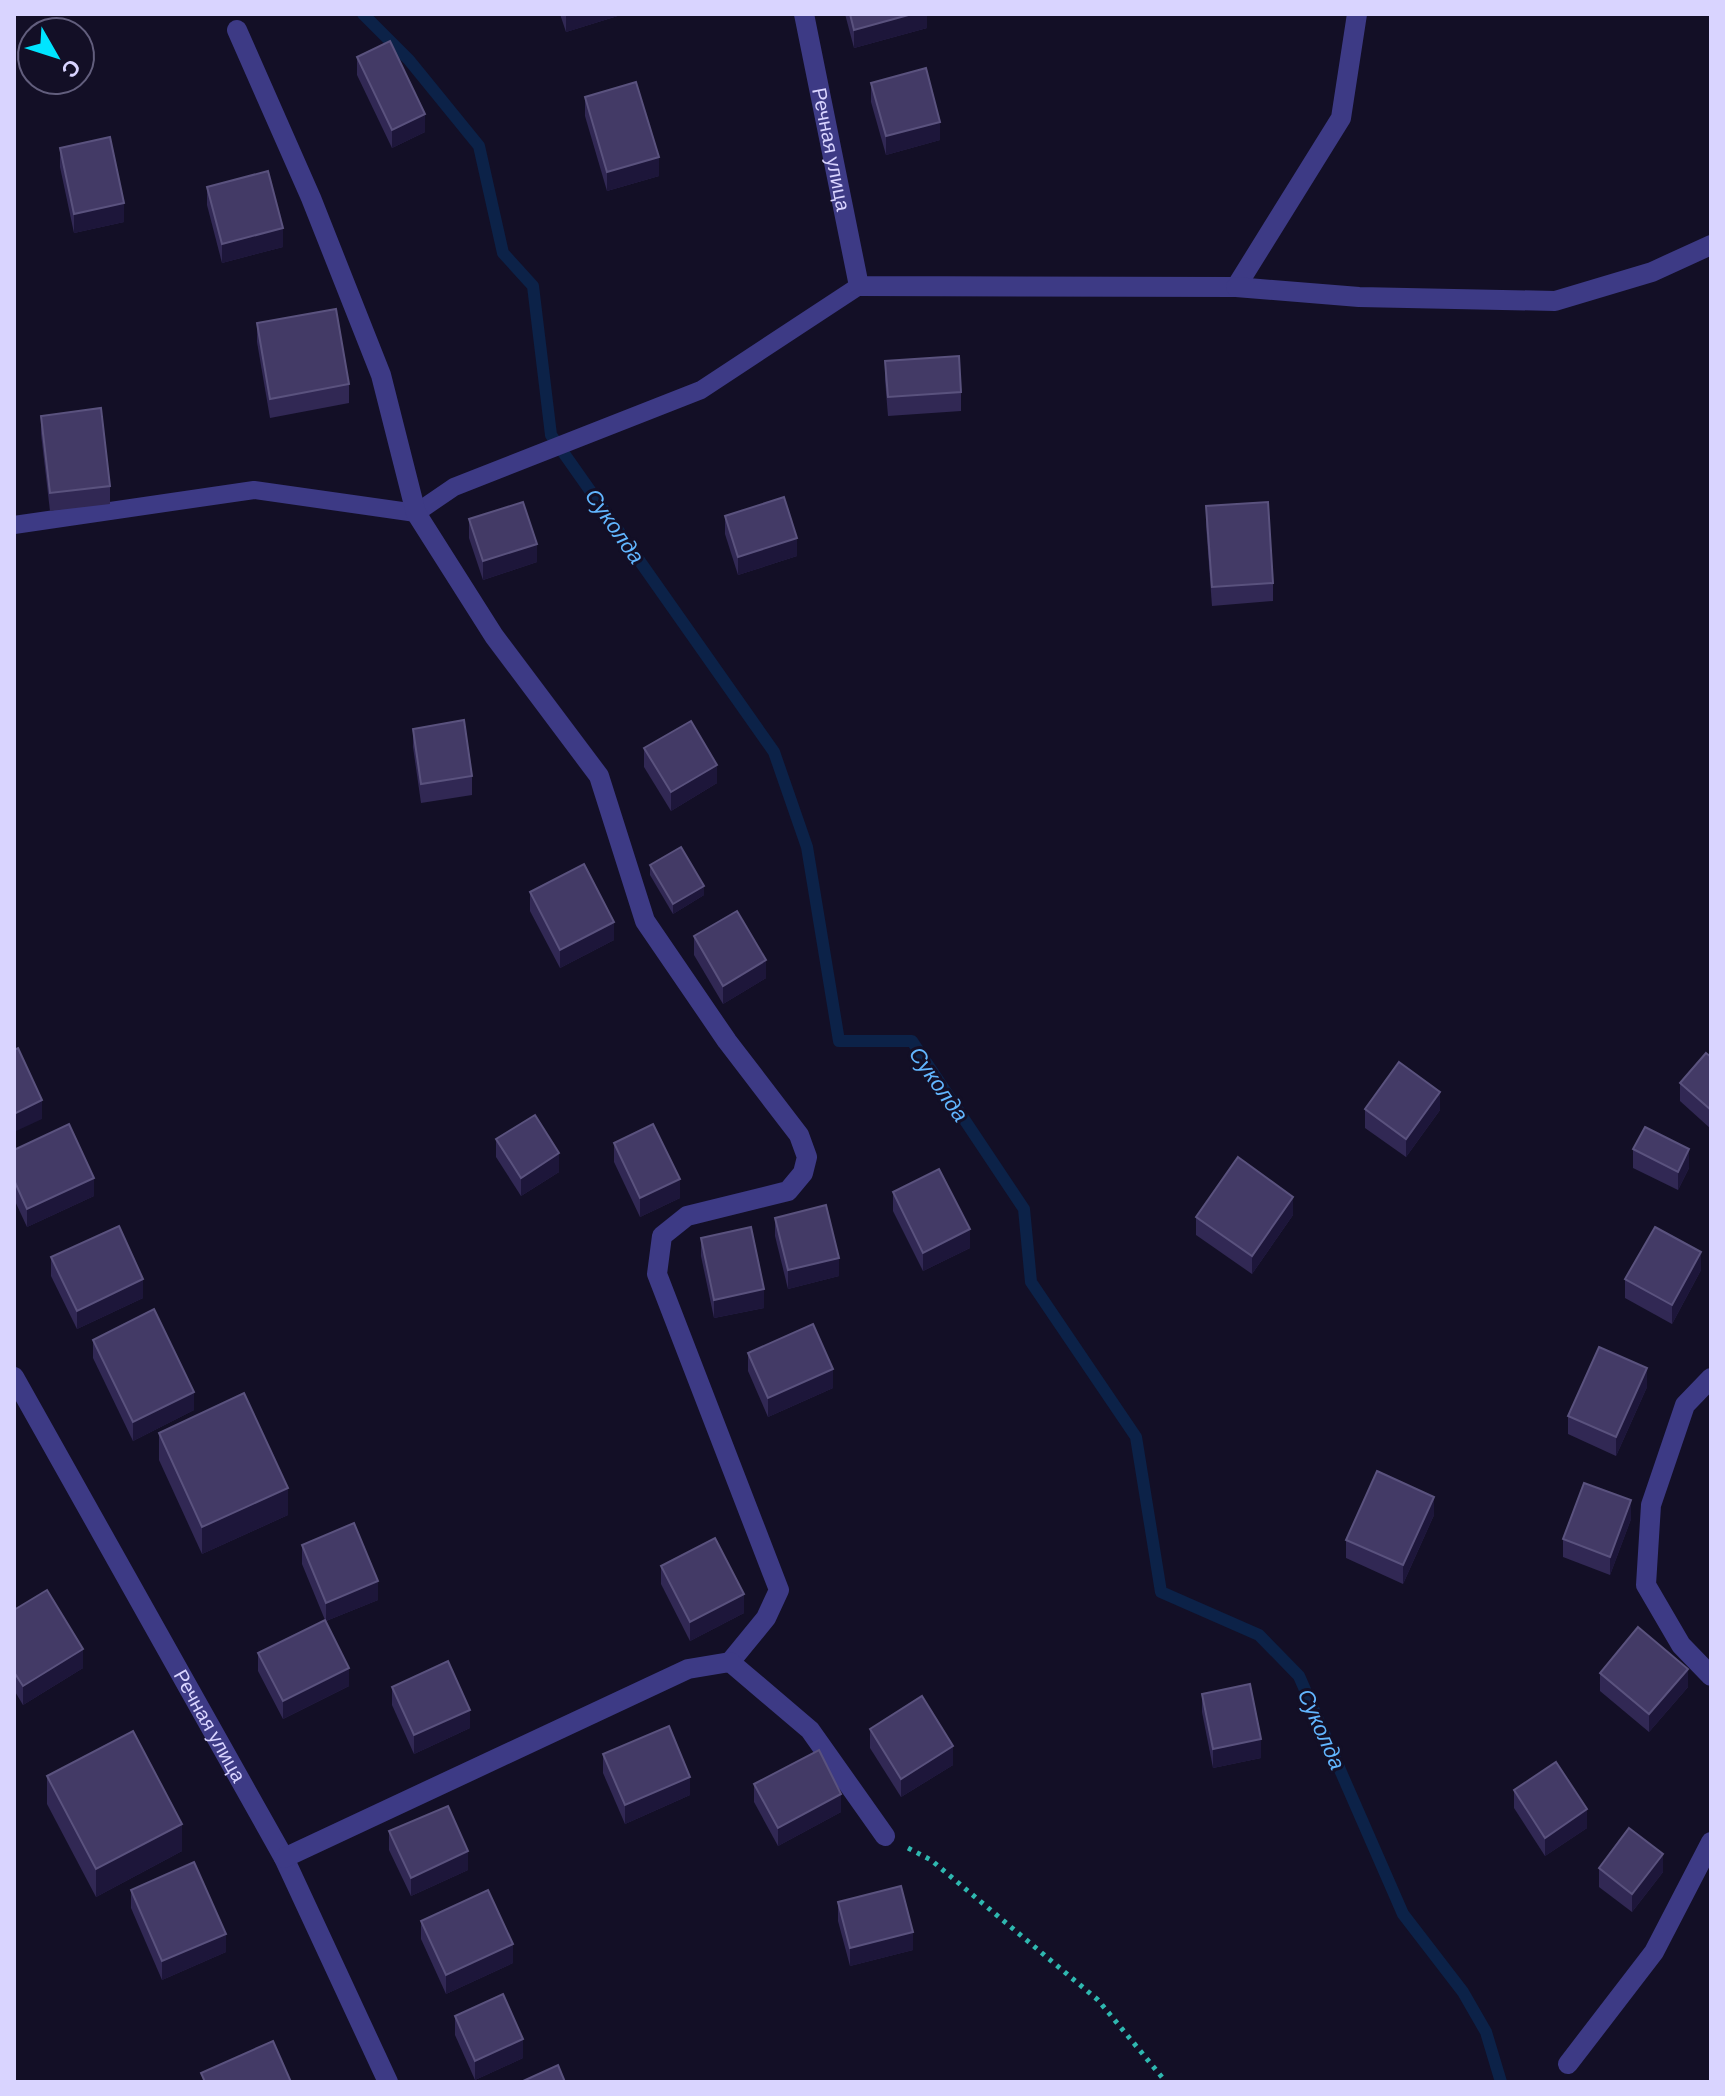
<svg xmlns="http://www.w3.org/2000/svg" width="1725" height="2096" viewBox="0 0 1725 2096" font-family="Barlow,sans-serif">
<style>
.lines{fill:none;stroke-linecap:round;stroke-linejoin:round}
.stream{stroke:#0c2248;stroke-width:12}
.path{stroke:#2fb8b0;stroke-width:5;stroke-dasharray:4 6;stroke-linecap:butt}
.lane{stroke:#3d3a85;stroke-width:18}
.street{stroke:#3d3a85;stroke-width:20}
.wall{fill:#312854}
.shaded-wall{fill:#1d163a}
.building{fill:#433a66;stroke:#5a527e;stroke-width:2}
.labels{text-anchor:middle;stroke-width:6;stroke-linejoin:round;paint-order:stroke}
.street-label{font-size:20px;fill:#d9d4ff;stroke:#130f26}
.water-label{font-size:22px;font-style:italic;fill:#62b6ff;stroke:#130f26}
</style>
<rect width="100%" height="100%" fill="#130f26"/>
<g class="lines">
<!-- stream -->
<path class="stream" d="M 363,14 L 409,60 L 479,146 L 503,253 L 533,286 L 551,435 L 774,752 L 807,847 L 839,1041 L 912,1041 L 1024,1209 L 1031,1282 L 1136,1437 L 1161,1592 L 1259,1635 L 1299,1676 L 1403,1914 L 1463,1992 L 1486,2032 L 1501,2082"/>
<!-- path -->
<path class="path" d="M 908,1848 L 931,1860 L 1098,2000 L 1166,2082"/>
<!-- lane -->
<path class="lane" d="M 14,525 L 254,490 L 416,513 L 454,487 L 701,390 L 859,286"/>
<!-- street -->
<g class="street">
<path id="s1" d="M 804,14 L 859,286 L 1236,287 L 1341,118 L 1357,14"/>
<path d="M 237,30 L 311,198 L 381,375 L 416,513 L 494,636 L 599,776 L 645,921 L 727,1041 L 799,1135 L 807,1157 L 803,1173 L 788,1191 L 687,1216 L 662,1236 L 657,1274 L 779,1590 L 766,1618 L 730,1662"/>
<path d="M 1236,287 L 1359,297 L 1555,301 L 1652,272 L 1711,245"/>
<path id="s2" d="M 14,1377 L 284,1858 L 388,2082"/>
<path d="M 1711,1378 L 1685,1405 L 1651,1505 L 1646,1585 L 1681,1645 L 1711,1676"/>
<path d="M 284,1858 L 688,1669 L 730,1662 L 810,1730 L 885,1836"/>
<path d="M 1568,2064 L 1654,1952 L 1711,1842"/>
</g>
</g>
<!-- wall -->
<g class="wall">
<path d="M 560,14 L 624,14 L 566,32 Z"/>
<path d="M 845,14 L 927,14 L 927,28 L 854,48 Z"/>
<path d="M 357,57 L 425,132 L 392,148 L 357,75 Z"/>
<path d="M 871,83 L 940,140 L 886,155 L 871,102 Z"/>
<path d="M 585,97 L 659,176 L 607,191 L 585,116 Z"/>
<path d="M 60,148 L 124,222 L 74,233 L 60,167 Z"/>
<path d="M 207,187 L 283,247 L 222,263 L 207,205 Z"/>
<path d="M 257,323 L 349,384 L 349,403 L 270,418 L 257,342 Z"/>
<path d="M 885,361 L 961,392 L 961,411 L 888,416 L 885,380 Z"/>
<path d="M 41,416 L 110,486 L 110,504 L 50,511 L 41,434 Z"/>
<path d="M 1206,506 L 1273,583 L 1273,601 L 1212,606 L 1206,525 Z"/>
<path d="M 725,516 L 797,556 L 738,575 L 725,534 Z"/>
<path d="M 469,519 L 537,562 L 483,580 L 469,538 Z"/>
<path d="M 413,729 L 472,776 L 472,795 L 421,803 L 413,747 Z"/>
<path d="M 644,748 L 717,783 L 671,811 L 644,767 Z"/>
<path d="M 650,865 L 704,895 L 673,914 L 650,875 Z"/>
<path d="M 530,892 L 614,940 L 560,968 L 530,911 Z"/>
<path d="M 694,936 L 766,978 L 723,1004 L 694,955 Z"/>
<path d="M 1711,1057 L 1711,1129 L 1680,1101 L 1680,1083 Z"/>
<path d="M 1365,1109 L 1440,1110 L 1406,1157 L 1365,1128 Z"/>
<path d="M 496,1139 L 559,1172 L 521,1196 L 496,1157 Z"/>
<path d="M 614,1143 L 680,1198 L 640,1217 L 614,1162 Z"/>
<path d="M 1633,1149 L 1689,1168 L 1678,1190 L 1633,1168 Z"/>
<path d="M 14,1150 L 94,1196 L 27,1227 L 14,1199 Z"/>
<path d="M 893,1192 L 970,1248 L 923,1271 L 893,1211 Z"/>
<path d="M 1293,1215 L 1252,1274 L 1196,1235 L 1196,1217 Z"/>
<path d="M 775,1218 L 839,1276 L 788,1289 L 775,1236 Z"/>
<path d="M 701,1238 L 764,1308 L 714,1318 L 701,1256 Z"/>
<path d="M 51,1257 L 143,1298 L 77,1329 L 51,1276 Z"/>
<path d="M 1701,1270 L 1672,1324 L 1625,1298 L 1625,1279 Z"/>
<path d="M 93,1340 L 194,1410 L 133,1441 L 93,1358 Z"/>
<path d="M 748,1353 L 833,1388 L 768,1417 L 748,1371 Z"/>
<path d="M 1647,1387 L 1616,1456 L 1568,1434 L 1568,1416 Z"/>
<path d="M 159,1433 L 288,1515 L 202,1554 L 159,1460 Z"/>
<path d="M 1434,1515 L 1403,1584 L 1346,1558 L 1346,1540 Z"/>
<path d="M 1631,1519 L 1610,1575 L 1563,1557 L 1563,1539 Z"/>
<path d="M 302,1545 L 378,1600 L 326,1621 L 349,1686 L 283,1719 L 258,1671 L 258,1653 L 325,1620 L 302,1564 Z"/>
<path d="M 661,1566 L 744,1613 L 690,1641 L 661,1584 Z"/>
<path d="M 14,1610 L 83,1668 L 23,1705 L 14,1690 Z"/>
<path d="M 1600,1673 L 1688,1687 L 1649,1732 L 1600,1691 Z"/>
<path d="M 392,1687 L 470,1728 L 414,1754 L 392,1705 Z"/>
<path d="M 1202,1694 L 1261,1758 L 1213,1768 L 1202,1712 Z"/>
<path d="M 870,1729 L 953,1765 L 901,1797 L 870,1748 Z"/>
<path d="M 603,1754 L 690,1795 L 625,1824 L 603,1773 Z"/>
<path d="M 47,1776 L 182,1851 L 96,1897 L 47,1804 Z"/>
<path d="M 754,1784 L 841,1812 L 778,1846 L 754,1802 Z"/>
<path d="M 1514,1790 L 1587,1828 L 1545,1856 L 1514,1808 Z"/>
<path d="M 389,1831 L 468,1870 L 411,1896 L 389,1850 Z"/>
<path d="M 1599,1868 L 1663,1872 L 1632,1912 L 1599,1887 Z"/>
<path d="M 131,1890 L 226,1952 L 162,1980 L 131,1908 Z"/>
<path d="M 838,1902 L 913,1950 L 850,1966 L 838,1921 Z"/>
<path d="M 421,1921 L 513,1963 L 446,1994 L 421,1939 Z"/>
<path d="M 455,2016 L 523,2058 L 475,2080 L 455,2035 Z"/>
</g>
<!-- shaded-wall -->
<g class="shaded-wall">
<path d="M 566,14 L 624,14 L 566,32 Z"/>
<path d="M 912,14 L 927,14 L 927,28 L 854,48 L 854,30 Z"/>
<path d="M 425,114 L 425,132 L 392,148 L 392,130 Z"/>
<path d="M 940,122 L 940,140 L 886,155 L 886,136 Z"/>
<path d="M 659,157 L 659,176 L 607,191 L 607,172 Z"/>
<path d="M 124,203 L 124,222 L 74,233 L 74,214 Z"/>
<path d="M 283,228 L 283,247 L 222,263 L 222,244 Z"/>
<path d="M 797,538 L 797,556 L 738,575 L 738,557 Z"/>
<path d="M 537,544 L 537,562 L 483,580 L 483,561 Z"/>
<path d="M 717,765 L 717,783 L 671,811 L 671,792 Z"/>
<path d="M 704,886 L 704,895 L 673,914 L 673,904 Z"/>
<path d="M 614,922 L 614,940 L 560,968 L 560,950 Z"/>
<path d="M 766,960 L 766,978 L 723,1004 L 723,986 Z"/>
<path d="M 1440,1092 L 1440,1110 L 1406,1157 L 1406,1139 Z"/>
<path d="M 42,1100 L 42,1119 L 14,1132 L 14,1114 Z"/>
<path d="M 1689,1149 L 1689,1168 L 1678,1190 L 1678,1172 Z"/>
<path d="M 559,1153 L 559,1172 L 521,1196 L 521,1178 Z"/>
<path d="M 94,1178 L 94,1196 L 27,1227 L 27,1209 Z"/>
<path d="M 680,1179 L 680,1198 L 640,1217 L 640,1198 Z"/>
<path d="M 1293,1197 L 1293,1215 L 1252,1274 L 1252,1256 Z"/>
<path d="M 970,1229 L 970,1248 L 923,1271 L 923,1253 Z"/>
<path d="M 1701,1252 L 1701,1270 L 1672,1324 L 1672,1305 Z"/>
<path d="M 839,1258 L 839,1276 L 788,1289 L 788,1270 Z"/>
<path d="M 143,1279 L 143,1298 L 77,1329 L 77,1311 Z"/>
<path d="M 764,1289 L 764,1308 L 714,1318 L 714,1300 Z"/>
<path d="M 1647,1368 L 1647,1387 L 1616,1456 L 1616,1437 Z"/>
<path d="M 833,1369 L 833,1388 L 768,1417 L 768,1398 Z"/>
<path d="M 194,1392 L 194,1410 L 133,1441 L 133,1422 Z"/>
<path d="M 288,1488 L 288,1515 L 202,1554 L 202,1527 Z"/>
<path d="M 1434,1497 L 1434,1515 L 1403,1584 L 1403,1565 Z"/>
<path d="M 1631,1500 L 1631,1519 L 1610,1575 L 1610,1557 Z"/>
<path d="M 378,1581 L 378,1600 L 326,1621 L 326,1603 Z"/>
<path d="M 744,1594 L 744,1613 L 690,1641 L 690,1622 Z"/>
<path d="M 83,1649 L 83,1668 L 23,1705 L 23,1686 Z"/>
<path d="M 349,1668 L 349,1686 L 283,1719 L 283,1701 Z"/>
<path d="M 1688,1669 L 1688,1687 L 1649,1732 L 1649,1714 Z"/>
<path d="M 470,1710 L 470,1728 L 414,1754 L 414,1735 Z"/>
<path d="M 1261,1739 L 1261,1758 L 1213,1768 L 1213,1749 Z"/>
<path d="M 953,1746 L 953,1765 L 901,1797 L 901,1779 Z"/>
<path d="M 690,1777 L 690,1795 L 625,1824 L 625,1805 Z"/>
<path d="M 841,1794 L 841,1812 L 778,1846 L 778,1828 Z"/>
<path d="M 1587,1809 L 1587,1828 L 1545,1856 L 1545,1838 Z"/>
<path d="M 182,1824 L 182,1851 L 96,1897 L 96,1869 Z"/>
<path d="M 468,1851 L 468,1870 L 411,1896 L 411,1878 Z"/>
<path d="M 1663,1854 L 1663,1872 L 1632,1912 L 1632,1894 Z"/>
<path d="M 913,1932 L 913,1950 L 850,1966 L 850,1948 Z"/>
<path d="M 226,1934 L 226,1952 L 162,1980 L 162,1961 Z"/>
<path d="M 513,1944 L 513,1963 L 446,1994 L 446,1975 Z"/>
<path d="M 523,2039 L 523,2058 L 475,2080 L 475,2061 Z"/>
</g>
<!-- building -->
<g class="building">
<path d="M 850,14 L 912,14 L 854,30 Z"/>
<path d="M 390,41 L 425,114 L 392,130 L 357,57 Z"/>
<path d="M 926,68 L 940,122 L 886,136 L 871,83 Z"/>
<path d="M 636,82 L 659,157 L 607,172 L 585,97 Z"/>
<path d="M 110,137 L 124,203 L 74,214 L 60,148 Z"/>
<path d="M 268,171 L 283,228 L 222,244 L 207,187 Z"/>
<path d="M 336,309 L 349,384 L 270,399 L 257,323 Z"/>
<path d="M 959,356 L 961,392 L 888,397 L 885,361 Z"/>
<path d="M 101,408 L 110,486 L 50,493 L 41,416 Z"/>
<path d="M 784,497 L 797,538 L 738,557 L 725,516 Z"/>
<path d="M 523,502 L 537,544 L 483,561 L 469,519 Z"/>
<path d="M 1268,502 L 1273,583 L 1212,587 L 1206,506 Z"/>
<path d="M 464,720 L 472,776 L 421,784 L 413,729 Z"/>
<path d="M 691,721 L 717,765 L 671,792 L 644,748 Z"/>
<path d="M 681,847 L 704,886 L 673,904 L 650,865 Z"/>
<path d="M 584,864 L 614,922 L 560,950 L 530,892 Z"/>
<path d="M 737,911 L 766,960 L 723,986 L 694,936 Z"/>
<path d="M 18,1048 L 42,1100 L 14,1114 L 14,1050 Z"/>
<path d="M 1706,1053 L 1711,1057 L 1711,1110 L 1680,1083 Z"/>
<path d="M 1399,1062 L 1440,1092 L 1406,1139 L 1365,1109 Z"/>
<path d="M 535,1115 L 559,1153 L 521,1178 L 496,1139 Z"/>
<path d="M 69,1124 L 94,1178 L 27,1209 L 14,1180 L 14,1150 Z"/>
<path d="M 653,1124 L 680,1179 L 640,1198 L 614,1143 Z"/>
<path d="M 1645,1127 L 1689,1149 L 1678,1172 L 1633,1149 Z"/>
<path d="M 1238,1157 L 1293,1197 L 1252,1256 L 1196,1217 Z"/>
<path d="M 939,1169 L 970,1229 L 923,1253 L 893,1192 Z"/>
<path d="M 826,1205 L 839,1258 L 788,1270 L 775,1218 Z"/>
<path d="M 119,1226 L 143,1279 L 77,1311 L 51,1257 Z"/>
<path d="M 751,1227 L 764,1289 L 714,1300 L 701,1238 Z"/>
<path d="M 1655,1227 L 1701,1252 L 1672,1305 L 1625,1279 Z"/>
<path d="M 154,1309 L 194,1392 L 133,1422 L 93,1340 Z"/>
<path d="M 813,1324 L 833,1369 L 768,1398 L 748,1353 Z"/>
<path d="M 1599,1347 L 1647,1368 L 1616,1437 L 1568,1416 Z"/>
<path d="M 244,1393 L 288,1488 L 202,1527 L 159,1433 Z"/>
<path d="M 1377,1471 L 1434,1497 L 1403,1565 L 1346,1540 Z"/>
<path d="M 1584,1483 L 1631,1500 L 1610,1557 L 1563,1539 Z"/>
<path d="M 354,1523 L 378,1581 L 326,1603 L 302,1545 Z"/>
<path d="M 715,1538 L 744,1594 L 690,1622 L 661,1566 Z"/>
<path d="M 47,1590 L 83,1649 L 23,1686 L 14,1672 L 14,1610 Z"/>
<path d="M 325,1620 L 349,1668 L 283,1701 L 258,1653 Z"/>
<path d="M 1638,1627 L 1688,1669 L 1649,1714 L 1600,1673 Z"/>
<path d="M 448,1661 L 470,1710 L 414,1735 L 392,1687 Z"/>
<path d="M 1250,1684 L 1261,1739 L 1213,1749 L 1202,1694 Z"/>
<path d="M 922,1696 L 953,1746 L 901,1779 L 870,1729 Z"/>
<path d="M 669,1726 L 690,1777 L 625,1805 L 603,1754 Z"/>
<path d="M 133,1731 L 182,1824 L 96,1869 L 47,1776 Z"/>
<path d="M 819,1750 L 841,1794 L 778,1828 L 754,1784 Z"/>
<path d="M 1556,1762 L 1587,1809 L 1545,1838 L 1514,1790 Z"/>
<path d="M 448,1806 L 468,1851 L 411,1878 L 389,1831 Z"/>
<path d="M 1629,1828 L 1663,1854 L 1632,1894 L 1599,1868 Z"/>
<path d="M 194,1862 L 226,1934 L 162,1961 L 131,1890 Z"/>
<path d="M 901,1886 L 913,1932 L 850,1948 L 838,1902 Z"/>
<path d="M 488,1890 L 513,1944 L 446,1975 L 421,1921 Z"/>
<path d="M 503,1994 L 523,2039 L 475,2061 L 455,2016 Z"/>
<path d="M 273,2041 L 291,2082 L 205,2082 L 201,2073 Z"/>
<path d="M 558,2065 L 565,2082 L 521,2082 Z"/>
</g>
<g class="labels">
<!-- street labels -->
<g class="street-label">
<text dy="7" stroke="none"><textPath href="#s1" startOffset="138">Речная улица</textPath></text>
<text dy="7" stroke="none"><textPath href="#s2" startOffset="400">Речная улица</textPath></text>
</g>
<!-- water labels -->
<g class="water-label">
<text transform="translate(615 526) rotate(55)" y="8">Суколда</text>
<text transform="translate(939 1084) rotate(55)" y="8">Суколда</text>
<text transform="translate(1322 1729) rotate(66)" y="8">Суколда</text>
</g>
</g>
<!-- border -->
<rect width="1725" height="2096" fill="none" stroke="#d9d4ff" stroke-width="32"/>
<!-- north arrow -->
<g transform="translate(56 56) rotate(129)"><circle r="38" fill="#130f26" stroke="#625e7d" stroke-width="2"/>
<path d="M0-6L14 30L0 20L-14 30Z" fill="#00e5ff"/>
<text y="-12" font-size="22" font-weight="bold" text-anchor="middle" fill="#d9d4ff">С</text>
</g>
</svg>
